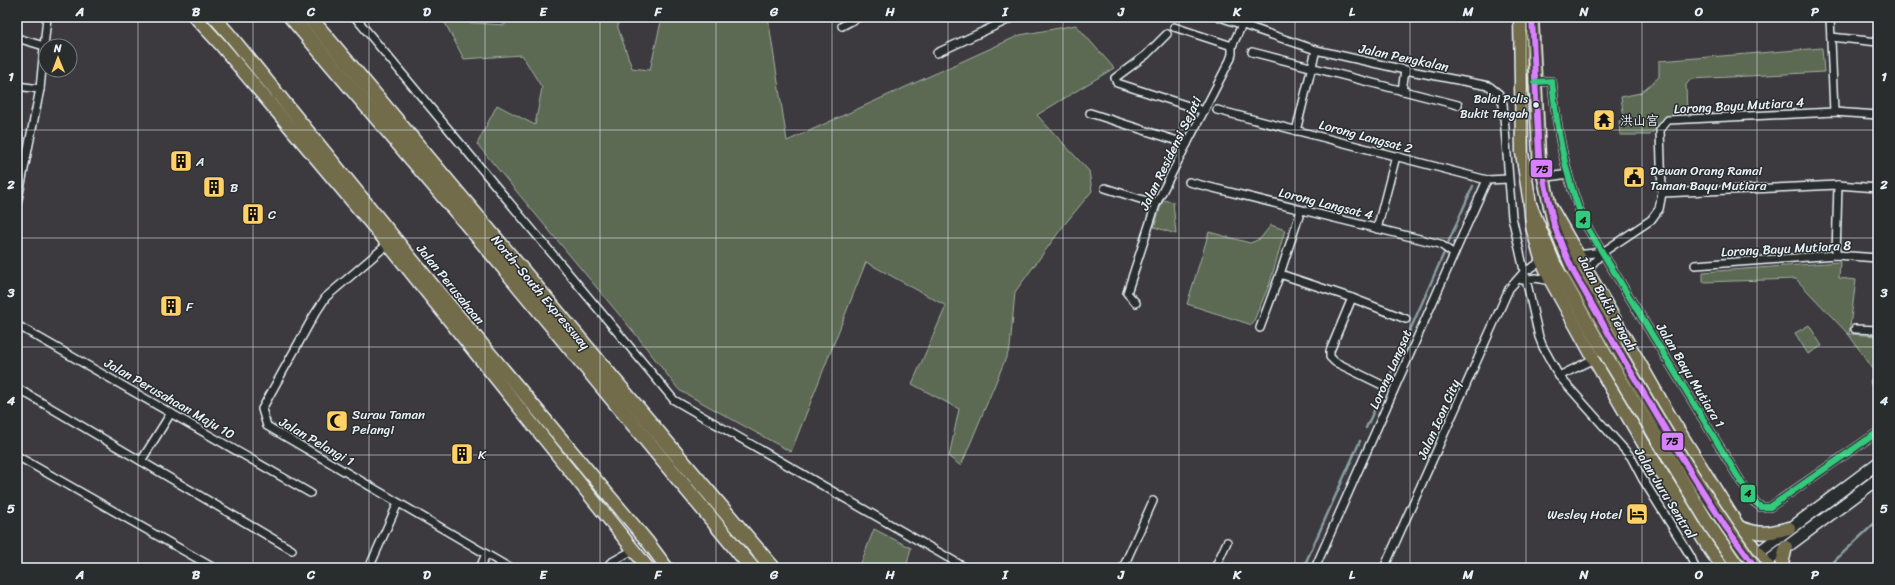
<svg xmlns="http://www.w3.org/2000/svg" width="1895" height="585" viewBox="0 0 1895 585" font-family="Sriracha,'LXGW WenKai TC',sans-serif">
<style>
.green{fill:#5d6b52;stroke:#a2aea5}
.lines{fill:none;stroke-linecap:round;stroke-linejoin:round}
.stream{stroke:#889ea3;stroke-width:2.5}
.minor-casing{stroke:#e8f1f8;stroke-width:10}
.secondary-casing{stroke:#e8f1f8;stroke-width:14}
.primary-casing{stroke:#e8f1f8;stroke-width:15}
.trunk-casing{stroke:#e8f1f8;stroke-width:15}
.motorway-casing{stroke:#e8f1f8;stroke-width:17}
.minor{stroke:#2a2d2e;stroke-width:7}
.secondary{stroke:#2a2d2e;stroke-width:11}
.primary{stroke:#726c4b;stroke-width:12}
.trunk{stroke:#726c4b;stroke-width:12}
.motorway{stroke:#726c4b;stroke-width:14}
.trunk-bridge-casing{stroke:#e8f1f8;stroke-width:15;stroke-linecap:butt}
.trunk-bridge{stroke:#726c4b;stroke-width:12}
.bus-1-casing{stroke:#2a2d2e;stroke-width:9}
.bus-2-casing{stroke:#2a2d2e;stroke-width:9}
.bus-1{stroke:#d880ff;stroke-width:6}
.bus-2{stroke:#33ca7d;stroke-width:6}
.grid{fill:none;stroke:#e8f1f8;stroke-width:1;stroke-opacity:0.55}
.bus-dot{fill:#e8f1f8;stroke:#2a2d2e;stroke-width:1.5}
.labels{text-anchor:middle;stroke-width:3;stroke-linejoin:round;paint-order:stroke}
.bus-label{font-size:12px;fill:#e8f1f8;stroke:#2a2d2e;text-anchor:end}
.street-label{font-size:13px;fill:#e8f1f8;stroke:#2a2d2e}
.poi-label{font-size:13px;fill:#e8f1f8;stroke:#2a2d2e;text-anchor:start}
.line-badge{stroke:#2a2d2e;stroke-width:1.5}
.pale-badge-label{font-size:11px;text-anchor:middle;font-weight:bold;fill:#111}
.neatline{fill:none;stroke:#e8f1f8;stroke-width:1.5}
.grid-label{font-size:13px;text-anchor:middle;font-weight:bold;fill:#e8f1f8}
</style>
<rect width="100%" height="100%" fill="#3d3a3f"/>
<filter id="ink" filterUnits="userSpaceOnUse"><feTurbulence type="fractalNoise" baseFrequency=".025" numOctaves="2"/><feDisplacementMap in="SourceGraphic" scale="8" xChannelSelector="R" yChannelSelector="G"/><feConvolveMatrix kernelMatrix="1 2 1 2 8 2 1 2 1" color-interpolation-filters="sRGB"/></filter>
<g filter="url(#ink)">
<!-- green -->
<g class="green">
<path d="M 505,17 L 618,17 L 618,28 L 632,68 L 650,70 L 662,17 L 768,17 L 787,141 L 1020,35 L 1076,25 L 1114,68 L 1037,115 L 1089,171 L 1092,191 L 1064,225 L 1015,292 L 1010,348 L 961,466 L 949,457 L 959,409 L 912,384 L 946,306 L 866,262 L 791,452 L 679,390 L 637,336 L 477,144 L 497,105 L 535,125 L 542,88 L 522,55 L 464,59 L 444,21 L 505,25 Z"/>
<path d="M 1822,48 L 1824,72 L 1691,79 L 1686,85 L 1687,114 L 1668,116 L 1650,135 L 1620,135 L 1619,121 L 1624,118 L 1621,97 L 1640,93 L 1659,77 L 1659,61 Z"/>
<path d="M 1163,200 L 1173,202 L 1176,234 L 1154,227 Z"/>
<path d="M 1271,225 L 1285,230 L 1270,283 L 1252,325 L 1187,304 L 1209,232 L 1250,243 L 1260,239 Z"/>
<path d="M 1840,262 L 1839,278 L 1856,280 L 1849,334 L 1878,336 L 1878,376 L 1849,335 L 1796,279 L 1703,282 L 1703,272 Z"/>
<path d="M 1809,325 L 1822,346 L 1808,354 L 1795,333 Z"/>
<path d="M 874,529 L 911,548 L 906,568 L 859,568 Z"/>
</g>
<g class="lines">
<!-- stream -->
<g class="stream">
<path d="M 1448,243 L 1473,186"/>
<path d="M 1388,380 L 1444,253"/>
<path d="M 1366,428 L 1383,391"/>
<path d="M 1307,568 L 1305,564 L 1360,441"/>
<path d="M 1827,568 L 1878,520"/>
</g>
<!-- minor casing -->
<g class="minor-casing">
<g id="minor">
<path d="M 355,17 L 674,400 L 966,568"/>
<path d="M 1220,17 L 1316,50 L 1405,70 L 1489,86 L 1499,94 L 1503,104 L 1512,217 L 1539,337 L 1543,347 L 1559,376 L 1631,457 L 1642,478 L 1691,557 L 1695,568"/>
<path d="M 1830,17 L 1834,112"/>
<path d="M 842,26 L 859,17"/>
<path d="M 1174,27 L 1232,46"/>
<path d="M 1167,34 L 1146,55 L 1115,78 L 1117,83 L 1204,111"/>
<path d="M 1831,37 L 1878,42"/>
<path d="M 17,38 L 44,46"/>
<path d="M 1252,52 L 1458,105"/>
<path d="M 937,53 L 1014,17"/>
<path d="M 1535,82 L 1552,81 C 1557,130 1565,176 1584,222 L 1752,500 L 1761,507 L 1770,507 L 1878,432"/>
<path d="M 17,86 L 40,89"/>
<path d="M 1402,91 L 1405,70"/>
<path d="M 1217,110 L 1487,180 L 1508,179"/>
<path d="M 1090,113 L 1187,144"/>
<path d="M 1296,131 L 1316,50"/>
<path d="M 1542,178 L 1568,174"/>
<path d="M 1189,182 L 1440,244 L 1454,254"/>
<path d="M 1105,188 L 1156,204"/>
<path d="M 1662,193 L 1838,185 L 1878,188"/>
<path d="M 17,204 L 40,89 L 47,17"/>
<path d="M 1377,229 L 1396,156"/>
<path d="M 388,244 L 326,297 L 313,317 L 262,409 L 267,426 L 510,568"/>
<path d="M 1577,255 L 1603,252"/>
<path d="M 1836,255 L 1838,185"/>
<path d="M 1695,265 L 1836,255 L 1878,258"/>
<path d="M 1586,271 L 1603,252 L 1651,220 L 1659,209 L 1662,193 L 1660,130 L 1668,120 L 1834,112 L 1878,115"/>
<path d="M 1280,274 L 1352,298 L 1406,319"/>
<path d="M 1522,280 L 1536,278 L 1551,281"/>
<path d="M 1352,298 L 1330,351 L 1330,357 L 1335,362 L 1380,384"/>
<path d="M 1136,303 L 1127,293 L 1156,204 L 1230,60 L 1232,54 L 1232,46 L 1242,25"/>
<path d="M 17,325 L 310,493"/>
<path d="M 1260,328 L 1280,274 L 1301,210"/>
<path d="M 1855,329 L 1878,330"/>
<path d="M 1559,376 L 1594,359"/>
<path d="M 1875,382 L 1878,387"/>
<path d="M 17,388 L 292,550"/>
<path d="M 17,456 L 214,568"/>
<path d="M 141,461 L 171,413"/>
<path d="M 369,568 L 398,503"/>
<path d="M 480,568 L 486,554"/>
<path d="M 607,568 L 610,563 L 633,550"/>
<path d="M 1123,568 L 1153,501"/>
<path d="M 1215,568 L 1227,542"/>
<path d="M 1315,568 L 1487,180"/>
<path d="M 1384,568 L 1509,289 L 1524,272 L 1536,265 L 1541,259"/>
</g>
</g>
<!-- secondary casing -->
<g class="secondary-casing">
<g id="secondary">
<path d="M 1758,553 L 1878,463"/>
<path d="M 1765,563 L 1878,479"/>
</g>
</g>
<!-- primary casing -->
<g class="primary-casing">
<g id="primary">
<path d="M 195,17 L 220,44 L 388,244 L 648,568"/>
<path d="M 214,17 L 230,35 L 436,289 L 647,541 L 667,568"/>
</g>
</g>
<!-- trunk casing -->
<g class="trunk-casing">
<g id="trunk">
<path d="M 1520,17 L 1522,153 L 1530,204 L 1554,263 L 1604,352"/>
<path d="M 1532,17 L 1539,156 L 1554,225 L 1574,273 L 1615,345"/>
<path d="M 1530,204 L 1532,227 L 1541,259 L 1551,281 L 1594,359 L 1652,458 L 1712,553 L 1724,568"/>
<path d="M 1550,206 L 1672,420 L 1738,526 L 1769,568"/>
<path d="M 1739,527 C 1760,535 1767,534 1789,528"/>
<path d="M 1781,568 L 1786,547"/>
</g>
</g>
<!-- motorway casing -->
<g class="motorway-casing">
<g id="motorway">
<path d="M 291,17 L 495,257 L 752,568"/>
<path d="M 309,17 C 465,200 617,386 773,568"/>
</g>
</g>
<!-- minor -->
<use href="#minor" class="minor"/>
<!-- secondary -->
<use href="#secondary" class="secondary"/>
<!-- primary -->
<use href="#primary" class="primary"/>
<!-- trunk -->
<use href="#trunk" class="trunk"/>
<!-- motorway -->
<use href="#motorway" class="motorway"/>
<!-- trunk-bridge casing -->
<g class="trunk-bridge-casing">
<g id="trunk-bridge">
<path d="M 1615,345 C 1659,421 1704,497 1756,568"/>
<path d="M 1604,352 L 1710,526 L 1739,568"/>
</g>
</g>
<!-- trunk-bridge -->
<use href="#trunk-bridge" class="trunk-bridge"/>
<!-- bus-1 casing -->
<g class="bus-1-casing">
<path id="bus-1" d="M 1532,17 L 1539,156 L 1554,225 L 1564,251 L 1574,273 L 1615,345 L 1693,476 L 1725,526 L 1756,568"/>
</g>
<!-- bus-2 casing -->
<g class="bus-2-casing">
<path id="bus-2" d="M 1535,82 L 1552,81 C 1557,130 1565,176 1584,222 L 1752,500 L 1761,507 L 1770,507 L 1878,432"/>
</g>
<!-- bus-1 -->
<use href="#bus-1" class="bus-1"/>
<!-- bus-2 -->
<use href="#bus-2" class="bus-2"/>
</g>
</g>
<!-- grid -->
<path class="grid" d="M 138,17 L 138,568M 253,17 L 253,568M 369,17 L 369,568M 485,17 L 485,568M 600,17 L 600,568M 716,17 L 716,568M 832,17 L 832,568M 948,17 L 948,568M 1063,17 L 1063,568M 1179,17 L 1179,568M 1295,17 L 1295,568M 1410,17 L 1410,568M 1526,17 L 1526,568M 1642,17 L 1642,568M 1757,17 L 1757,568M 17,130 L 1878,130M 17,238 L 1878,238M 17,347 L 1878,347M 17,455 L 1878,455"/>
<!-- icons -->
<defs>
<g id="temple-square" transform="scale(1.15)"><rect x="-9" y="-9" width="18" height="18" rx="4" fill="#ffd166" stroke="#2a2d2e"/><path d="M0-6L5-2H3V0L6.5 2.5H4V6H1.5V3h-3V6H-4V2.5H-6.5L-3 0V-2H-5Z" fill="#111"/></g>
<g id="building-square" transform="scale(1.15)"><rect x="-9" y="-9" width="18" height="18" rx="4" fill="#ffd166" stroke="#2a2d2e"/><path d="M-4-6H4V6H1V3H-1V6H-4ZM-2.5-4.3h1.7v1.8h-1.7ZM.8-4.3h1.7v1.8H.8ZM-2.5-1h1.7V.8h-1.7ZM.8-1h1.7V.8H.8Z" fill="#111"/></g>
<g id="civic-square" transform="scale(1.15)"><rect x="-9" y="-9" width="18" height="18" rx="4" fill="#ffd166" stroke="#2a2d2e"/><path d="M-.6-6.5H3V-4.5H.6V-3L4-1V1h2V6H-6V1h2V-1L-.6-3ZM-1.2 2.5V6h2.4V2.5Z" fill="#111"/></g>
<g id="mosque-square" transform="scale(1.15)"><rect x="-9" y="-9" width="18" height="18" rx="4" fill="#ffd166" stroke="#2a2d2e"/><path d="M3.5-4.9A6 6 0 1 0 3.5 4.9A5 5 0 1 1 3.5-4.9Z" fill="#111"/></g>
<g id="hotel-square" transform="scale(1.15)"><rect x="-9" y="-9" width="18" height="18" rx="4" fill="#ffd166" stroke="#2a2d2e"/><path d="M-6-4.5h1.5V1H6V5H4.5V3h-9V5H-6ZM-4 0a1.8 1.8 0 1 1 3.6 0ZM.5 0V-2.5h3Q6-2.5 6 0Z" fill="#111"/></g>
</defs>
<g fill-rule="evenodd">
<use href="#temple-square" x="1604" y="120"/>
<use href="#building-square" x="181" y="161"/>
<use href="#civic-square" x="1634" y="177"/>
<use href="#building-square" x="214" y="187"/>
<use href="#building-square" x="253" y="214"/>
<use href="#building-square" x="171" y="306"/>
<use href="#mosque-square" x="337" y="421"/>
<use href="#building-square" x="462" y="454"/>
<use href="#hotel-square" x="1637" y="514"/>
</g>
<!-- markers -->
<circle class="bus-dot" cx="1536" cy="105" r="3.5"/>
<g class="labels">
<!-- bus labels -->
<g class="bus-label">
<text x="1528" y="103">Balai Polis<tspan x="1528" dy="15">Bukit Tengah</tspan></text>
</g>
<!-- street labels -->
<g class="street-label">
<text transform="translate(1404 57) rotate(12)" y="5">Jalan Pengkalan</text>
<text transform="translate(1739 105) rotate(-3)" y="5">Lorong Bayu Mutiara 4</text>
<text transform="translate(1366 136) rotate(15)" y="5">Lorong Langsat 2</text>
<text transform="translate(1170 153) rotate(-64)" y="5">Jalan Residensi Sejati</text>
<text transform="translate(1326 203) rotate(14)" y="5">Lorong Langsat 4</text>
<text transform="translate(1786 248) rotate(-3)" y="5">Lorong Bayu Mutiara 8</text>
<text transform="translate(451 284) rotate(51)" y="5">Jalan Perusahaan</text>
<text transform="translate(541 292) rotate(50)" y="5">North–South Expressway</text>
<text transform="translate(1608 303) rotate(61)" y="5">Jalan Bukit Tengah</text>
<text transform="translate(1390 369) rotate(-66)" y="5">Lorong Langsat</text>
<text transform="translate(1691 375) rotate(59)" y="5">Jalan Bayu Mutiara 1</text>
<text transform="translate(170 398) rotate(30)" y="5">Jalan Perusahaan Maju 10</text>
<text transform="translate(1438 419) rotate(-66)" y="5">Jalan Icon City</text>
<text transform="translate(317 441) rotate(30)" y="5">Jalan Pelangi 1</text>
<text transform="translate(1666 493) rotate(58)" y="5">Jalan Juru Sentral</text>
</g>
<!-- poi labels -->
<g class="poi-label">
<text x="1620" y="125">洪山宫</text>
<text x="196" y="166">A</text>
<text x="1650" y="175">Dewan Orang Ramai<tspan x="1650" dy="15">Taman Bayu Mutiara</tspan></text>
<text x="230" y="192">B</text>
<text x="268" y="219">C</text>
<text x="186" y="311">F</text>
<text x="352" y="419">Surau Taman<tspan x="352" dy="15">Pelangi</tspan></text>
<text x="478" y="459">K</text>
<text x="1622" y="519" text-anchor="end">Wesley Hotel</text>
</g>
</g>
<g class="line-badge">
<rect x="1530" y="159" width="23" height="19" rx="4" fill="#d880ff"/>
<rect x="1575" y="210" width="16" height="19" rx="4" fill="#33ca7d"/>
<rect x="1661" y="432" width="23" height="19" rx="4" fill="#d880ff"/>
<rect x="1740" y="484" width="16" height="19" rx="4" fill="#33ca7d"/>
</g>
<g class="pale-badge-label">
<text x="1542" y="173">75</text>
<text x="1583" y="224">4</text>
<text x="1672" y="445">75</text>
<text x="1748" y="497">4</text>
</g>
<!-- margin -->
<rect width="1895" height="585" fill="none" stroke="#2a2d2e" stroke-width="44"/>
<!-- north arrow -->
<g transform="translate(58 58) rotate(359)"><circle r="19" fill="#2a2d2e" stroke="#767b7f"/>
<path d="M0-3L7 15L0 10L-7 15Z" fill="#ffd166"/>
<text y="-6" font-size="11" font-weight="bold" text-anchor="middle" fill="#e8f1f8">N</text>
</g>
<rect x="22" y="22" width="1851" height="541" class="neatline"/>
<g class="grid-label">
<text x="80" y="16">A</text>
<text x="196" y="16">B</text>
<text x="311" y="16">C</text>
<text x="427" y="16">D</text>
<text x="543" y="16">E</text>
<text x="658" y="16">F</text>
<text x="774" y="16">G</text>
<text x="890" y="16">H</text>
<text x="1005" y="16">I</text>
<text x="1121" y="16">J</text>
<text x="1237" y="16">K</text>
<text x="1352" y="16">L</text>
<text x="1468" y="16">M</text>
<text x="1584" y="16">N</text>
<text x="1699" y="16">O</text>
<text x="1815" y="16">P</text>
<text x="11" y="81">1</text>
<text x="1884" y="81">1</text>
<text x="11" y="189">2</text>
<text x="1884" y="189">2</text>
<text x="11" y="297">3</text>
<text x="1884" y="297">3</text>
<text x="11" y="405">4</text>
<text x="1884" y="405">4</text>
<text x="11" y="513">5</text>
<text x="1884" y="513">5</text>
<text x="80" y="579">A</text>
<text x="196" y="579">B</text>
<text x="311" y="579">C</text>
<text x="427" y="579">D</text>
<text x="543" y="579">E</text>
<text x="658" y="579">F</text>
<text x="774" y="579">G</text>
<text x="890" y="579">H</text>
<text x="1005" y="579">I</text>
<text x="1121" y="579">J</text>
<text x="1237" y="579">K</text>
<text x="1352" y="579">L</text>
<text x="1468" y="579">M</text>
<text x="1584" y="579">N</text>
<text x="1699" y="579">O</text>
<text x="1815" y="579">P</text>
</g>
</svg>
